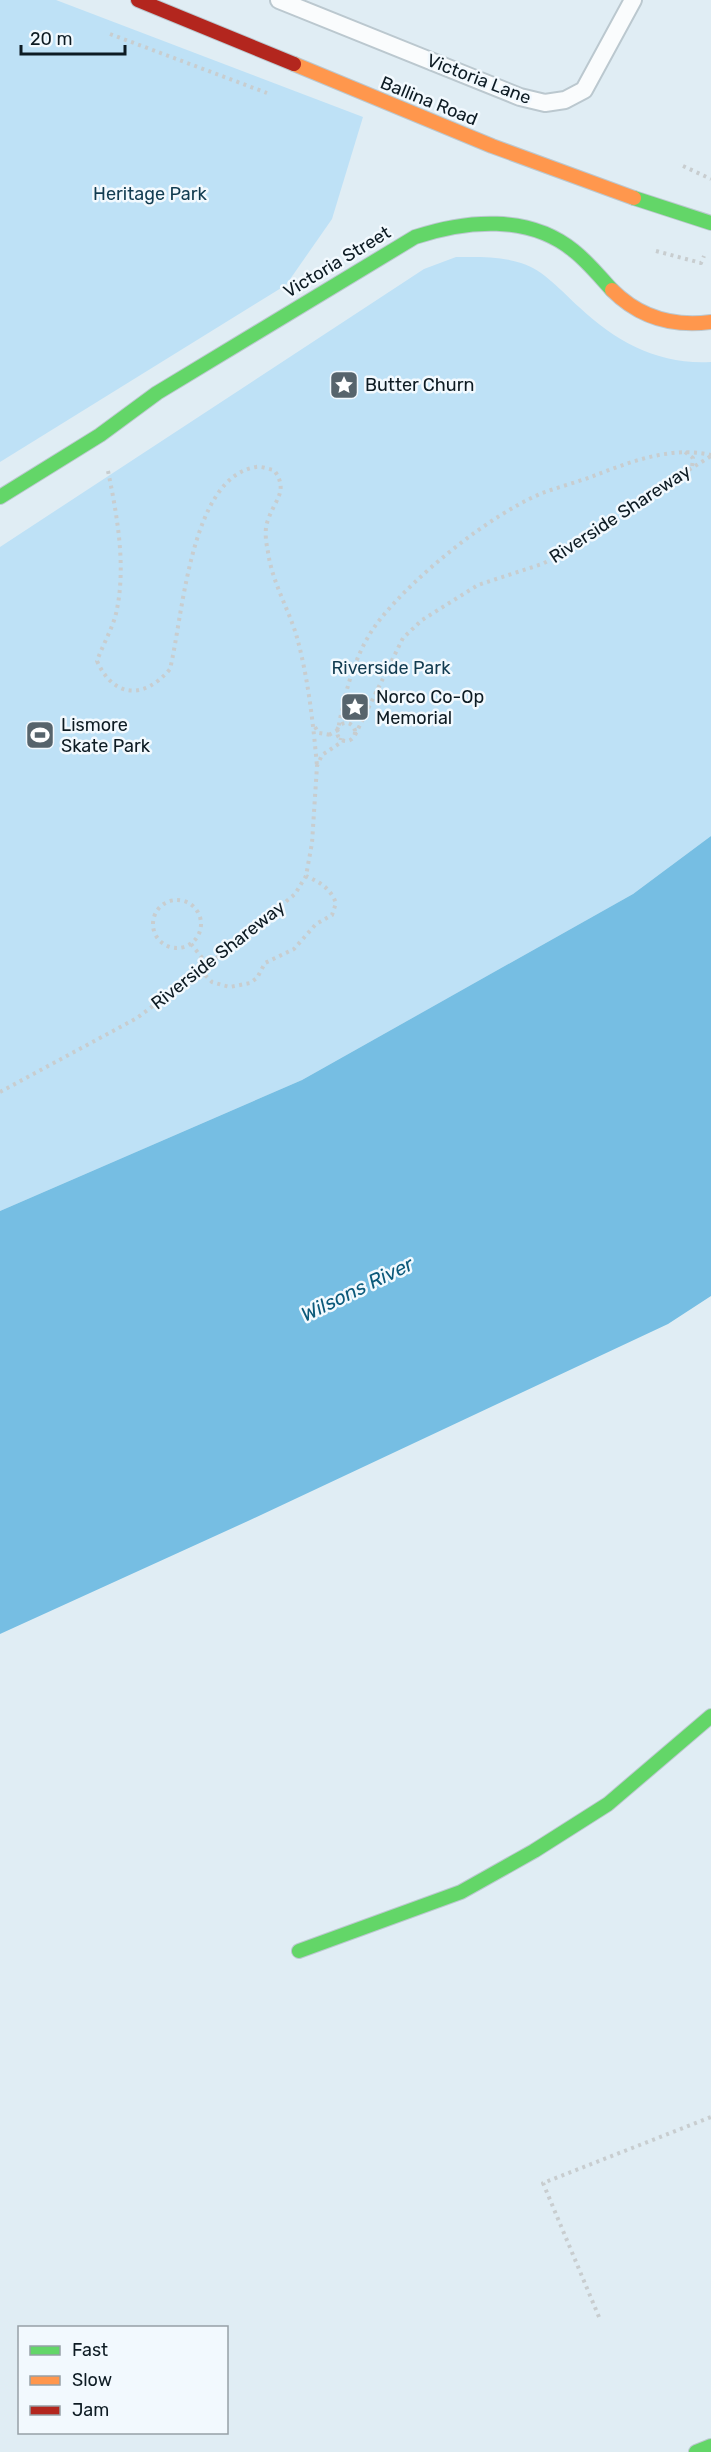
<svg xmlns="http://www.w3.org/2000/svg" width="711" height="2452" viewBox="0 0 711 2452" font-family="Rubik,sans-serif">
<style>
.green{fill:#bee1f6}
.water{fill:#76bee3}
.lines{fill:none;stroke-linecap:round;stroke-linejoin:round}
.lane-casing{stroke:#bbc8cf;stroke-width:20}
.fast-casing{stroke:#bbc8cf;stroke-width:16}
.slow-casing{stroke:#bbc8cf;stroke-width:16}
.jam-casing{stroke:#bbc8cf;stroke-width:16}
.path{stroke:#c8cdcf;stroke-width:4;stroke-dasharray:3 4.5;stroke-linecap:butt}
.lane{stroke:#fafcfd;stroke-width:16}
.fast{stroke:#63d668;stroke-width:14}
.slow{stroke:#ff974d;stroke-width:14}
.jam{stroke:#b3261e;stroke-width:14}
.labels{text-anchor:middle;stroke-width:5;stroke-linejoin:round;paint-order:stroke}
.street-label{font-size:18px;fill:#0d1b23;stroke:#f2f9fe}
.park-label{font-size:18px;fill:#123c51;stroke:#f2f9fe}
.poi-label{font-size:18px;fill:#0d1b23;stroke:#f2f9fe;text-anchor:start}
.water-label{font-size:20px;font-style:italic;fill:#0b597a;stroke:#f2f9fe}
</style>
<rect width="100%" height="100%" fill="#e0edf4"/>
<!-- green -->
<g class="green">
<path d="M 0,0 L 56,0 L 363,117 L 332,219 L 286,285 L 0,462 Z"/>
<path d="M 456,257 C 478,257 500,256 521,263 C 544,270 561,291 579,307 C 616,342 659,365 711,362 L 711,836 L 633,894 L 302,1080 L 0,1211 L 0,547 L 424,269 Z"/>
</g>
<!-- water -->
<path class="water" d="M 711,836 L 711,1296 L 668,1324 L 248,1521 L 0,1634 L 0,1211 L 302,1080 L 633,894 Z"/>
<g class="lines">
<!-- lane casing -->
<g class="lane-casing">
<path id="lane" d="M 279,0 L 520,97 L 545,103 L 565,100 L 584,90 L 633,0"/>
</g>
<!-- fast casing -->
<g class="fast-casing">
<g id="fast">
<path d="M 634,198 L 711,223"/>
<path d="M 0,497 L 100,435 L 157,393 L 415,237 C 466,220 529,214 574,251 C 588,262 600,277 612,290"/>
<path d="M 299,1951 L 461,1892 L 534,1851 L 608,1804 L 711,1716"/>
<path d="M 696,2452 L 711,2446"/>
</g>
</g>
<!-- slow casing -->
<g class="slow-casing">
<g id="slow">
<path d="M 294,64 L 492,146 L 634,198"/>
<path d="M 612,290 C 640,318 673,327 711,322"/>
</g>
</g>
<!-- jam casing -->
<g class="jam-casing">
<path id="jam" d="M 138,0 L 294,64"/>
</g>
<!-- path -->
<g class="path">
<path d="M 110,34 L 267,93"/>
<path d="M 683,166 L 711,179"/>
<path d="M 656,251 L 701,263 L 704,256"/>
<path d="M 685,452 L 693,458 L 692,467"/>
<path d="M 108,471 C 117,515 126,564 117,609 C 114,626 103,644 97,661 C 114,699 145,699 170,669 C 183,617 190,477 256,467 C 261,466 268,469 274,470 C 289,491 275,499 268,520 C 264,530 266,542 268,552 C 272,581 287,606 296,634 C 308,676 313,722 317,766"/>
<circle cx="346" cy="732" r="9"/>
<path d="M 315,727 L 319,733 L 331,735"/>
<path d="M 329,735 L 338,730 C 345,691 356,648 382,617 C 418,573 489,516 540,494 C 558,487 578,482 596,475 C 632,461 672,446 711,455"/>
<path d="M 355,735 L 403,638 L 422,620 L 478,585 L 542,564 L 570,550 L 607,527 L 660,488 L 711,456"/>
<circle cx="177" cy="924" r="24"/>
<path d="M 191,944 L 208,965"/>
<path d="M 200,970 L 212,982 L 222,985 L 230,987 L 250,983 L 257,978 L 265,963 L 294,949 L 316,924 L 332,915 L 336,903 C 330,888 321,883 306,876"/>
<path d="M 0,1092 L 137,1018 L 235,944 L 295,894 L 306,876 L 312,843 L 317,766 L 322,755 L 340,743 L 341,738"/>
<path d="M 599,2317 L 543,2183 L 711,2117"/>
</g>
<!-- lane -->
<use href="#lane" class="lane"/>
<!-- fast -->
<use href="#fast" class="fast"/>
<!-- slow -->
<use href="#slow" class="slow"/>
<!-- jam -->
<use href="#jam" class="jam"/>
</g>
<!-- icons -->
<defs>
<g id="sight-square" transform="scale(1.5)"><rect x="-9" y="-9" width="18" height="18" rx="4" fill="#57646c" stroke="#f2f9fe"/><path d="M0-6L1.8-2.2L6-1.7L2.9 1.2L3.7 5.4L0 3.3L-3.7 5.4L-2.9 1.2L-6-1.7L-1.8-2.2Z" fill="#fff"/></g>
<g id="stadium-square" transform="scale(1.5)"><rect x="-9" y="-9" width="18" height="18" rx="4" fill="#57646c" stroke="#f2f9fe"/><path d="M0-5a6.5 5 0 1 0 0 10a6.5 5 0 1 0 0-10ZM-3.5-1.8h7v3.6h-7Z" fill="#fff"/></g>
</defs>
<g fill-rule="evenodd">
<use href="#sight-square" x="344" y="385"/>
<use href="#sight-square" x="355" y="707"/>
<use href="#stadium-square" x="40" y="735"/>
</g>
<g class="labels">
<!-- street labels -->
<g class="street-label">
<text transform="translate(479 79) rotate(21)" y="6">Victoria Lane</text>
<text transform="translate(429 101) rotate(22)" y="6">Ballina Road</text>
<text transform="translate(337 262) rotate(-31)" y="6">Victoria Street</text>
<text transform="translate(620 514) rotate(-33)" y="6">Riverside Shareway</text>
<text transform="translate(218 955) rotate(-38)" y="6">Riverside Shareway</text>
</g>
<!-- park labels -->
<g class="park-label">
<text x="150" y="200">Heritage Park</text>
<text x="391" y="674">Riverside Park</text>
</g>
<!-- poi labels -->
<g class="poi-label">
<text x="365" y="391">Butter Churn</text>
<text x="376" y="703">Norco Co-Op<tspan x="376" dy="21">Memorial</tspan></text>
<text x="61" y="731">Lismore<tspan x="61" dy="21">Skate Park</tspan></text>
</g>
<!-- water labels -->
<g class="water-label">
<text transform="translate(357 1289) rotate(-26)" y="7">Wilsons River</text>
</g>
</g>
<!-- legend -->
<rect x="18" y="2326" width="210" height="108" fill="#f2f9fe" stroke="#96a0a6" stroke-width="1.5"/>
<rect x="30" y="2346" width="30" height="9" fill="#63d668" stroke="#96a0a6" stroke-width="1.5"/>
<text x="72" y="2356" font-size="18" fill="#0d1b23">Fast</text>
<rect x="30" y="2376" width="30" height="9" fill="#ff974d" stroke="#96a0a6" stroke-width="1.5"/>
<text x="72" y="2386" font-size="18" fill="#0d1b23">Slow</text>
<rect x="30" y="2406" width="30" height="9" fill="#b3261e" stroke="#96a0a6" stroke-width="1.5"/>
<text x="72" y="2416" font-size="18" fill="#0d1b23">Jam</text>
<!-- scale -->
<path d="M21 45v9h104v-9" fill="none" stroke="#0d1b23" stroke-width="3"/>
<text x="30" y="45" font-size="18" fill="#0d1b23" stroke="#f2f9fe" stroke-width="4.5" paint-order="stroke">20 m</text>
</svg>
